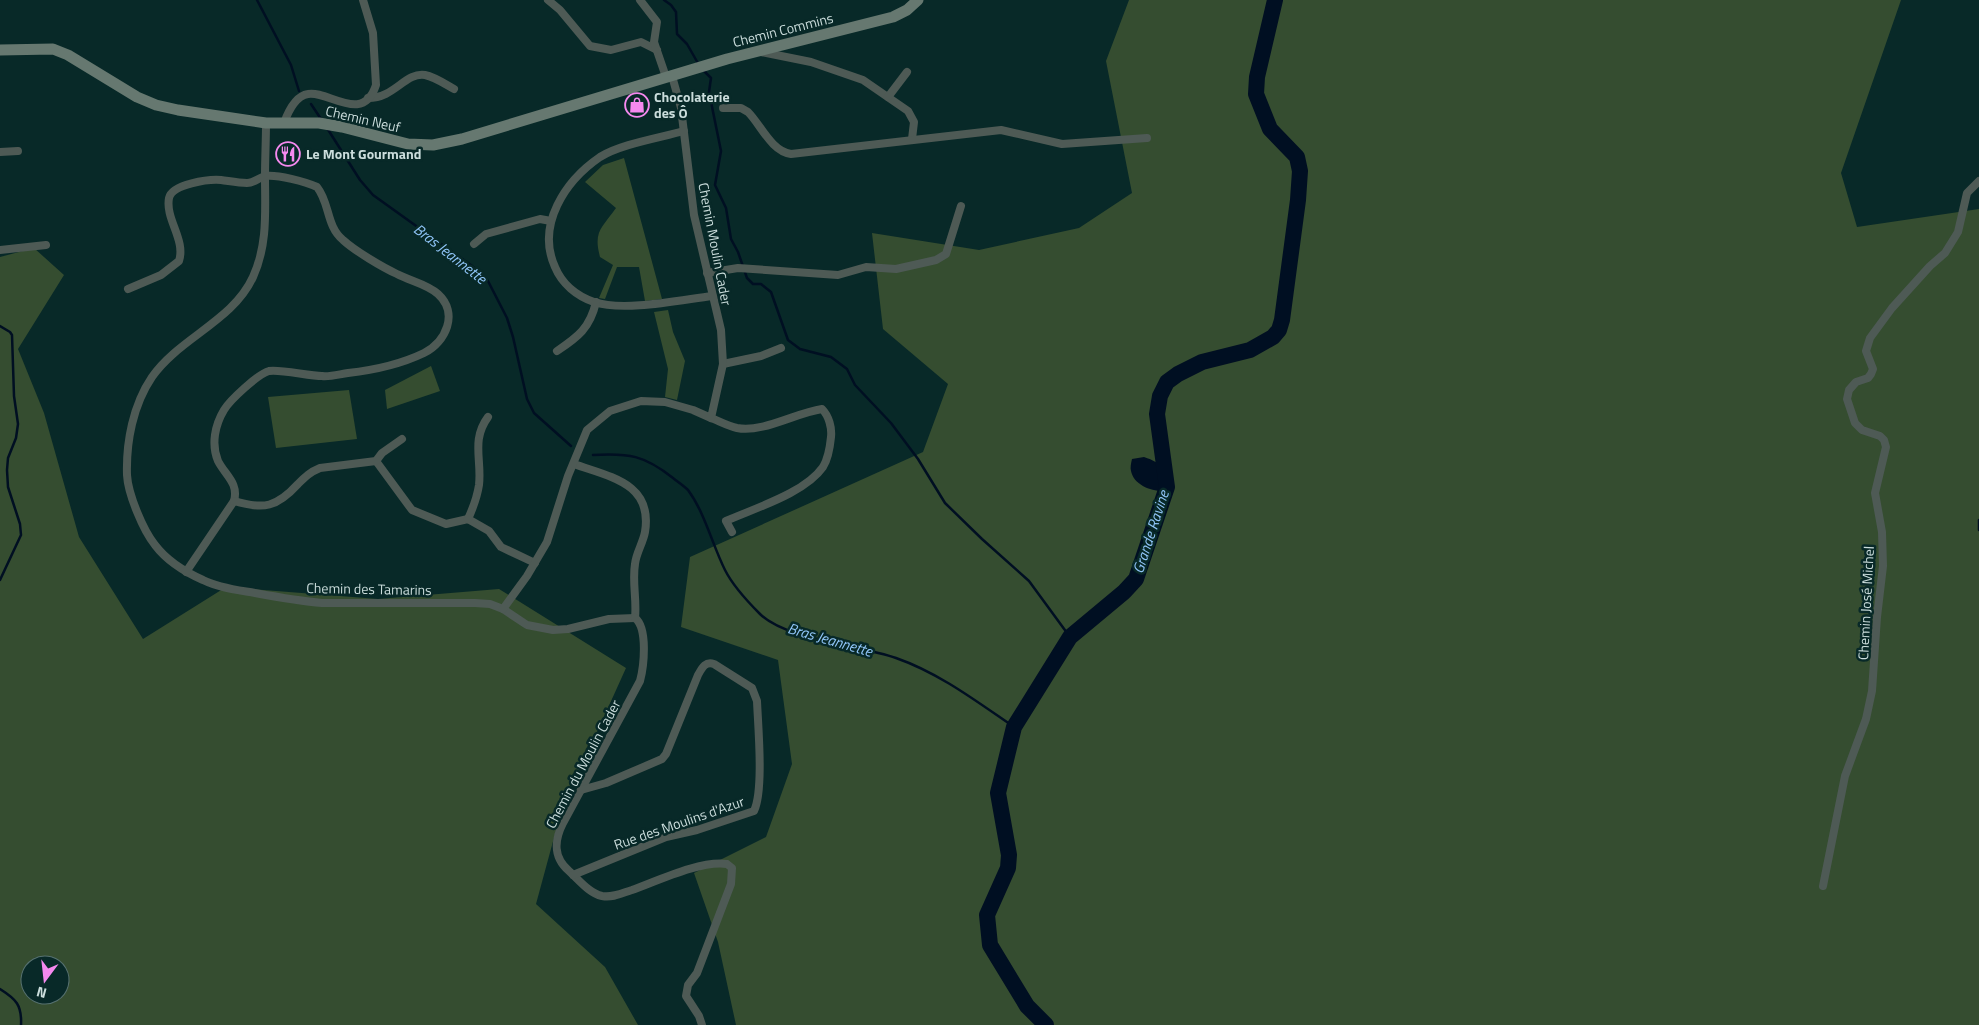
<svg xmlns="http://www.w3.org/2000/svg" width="1979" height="1025" viewBox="0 0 1979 1025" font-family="'Titillium Web',sans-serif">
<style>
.green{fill:#354d30;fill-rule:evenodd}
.water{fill:#000f22}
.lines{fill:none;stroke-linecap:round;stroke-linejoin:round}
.stream{stroke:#000f22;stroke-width:2.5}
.river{stroke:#000f22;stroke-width:16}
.street{stroke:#4e5a55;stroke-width:8}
.secondary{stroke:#667870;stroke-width:11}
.labels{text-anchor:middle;stroke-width:5;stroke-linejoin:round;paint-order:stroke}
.street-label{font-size:14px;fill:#cbdddc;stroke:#082928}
.poi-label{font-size:14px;font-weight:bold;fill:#cbdddc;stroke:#082928;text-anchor:start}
.water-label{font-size:15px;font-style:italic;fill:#90c5f8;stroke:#082928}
</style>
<rect width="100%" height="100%" fill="#082928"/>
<!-- green -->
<g class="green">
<path d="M 1129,0 L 1901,0 L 1841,173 L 1857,227 L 1979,209 L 1979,1025 L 736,1025 L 718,942 L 694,873 L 766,837 L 792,764 L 778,660 L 681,627 L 690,557 L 923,452 L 948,384 L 883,329 L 872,233 L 979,250 L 1079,228 L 1132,193 L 1106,61 Z"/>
<path d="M 624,158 L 662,299 L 645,301 L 639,267 L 617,267 L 605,299 L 599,298 L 613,265 L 600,257 C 593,231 602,228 616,208 L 585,182 L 603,165 Z"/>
<path d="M 34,248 L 64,275 L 18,349 L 44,413 L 79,537 L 143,639 L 226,587 L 378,599 L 499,589 L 626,668 L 561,812 L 536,904 L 605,967 L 638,1025 L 0,1025 L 0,257 ZM 30,965 L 60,965 L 60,995 L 30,995 Z"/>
<path d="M 668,310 L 673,332 L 685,361 L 677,400 L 665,397 L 668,369 L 654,312 Z"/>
<path d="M 431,366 L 440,391 L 387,409 L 385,390 Z"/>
<path d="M 349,390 L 357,439 L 276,448 L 268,397 Z"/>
</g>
<!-- water -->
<path class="water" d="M 1144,457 C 1162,463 1170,471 1171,490 C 1158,494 1134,487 1131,471 C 1130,468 1131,463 1132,459 Z"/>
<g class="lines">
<!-- stream -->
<g class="stream">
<path d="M 257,0 L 291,65 L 299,91"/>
<path d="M 664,0 L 671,5 L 676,12 L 677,34 L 687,44 L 699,65"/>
<path d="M 704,71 L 711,78 L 709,92 L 721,151 L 715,185 L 726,208 L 731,239 L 738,252 L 747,278 L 753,284 L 761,284 L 771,292 L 788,340 L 800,349 L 831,357 L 847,369 L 855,385 L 891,423 L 918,459 L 945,503 L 982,539 L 1029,581 L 1070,637"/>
<path d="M 311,104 L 321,119"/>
<path d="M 327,128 L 360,180 L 373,195 L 472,266 L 488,281 L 507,318 L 513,337 L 527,399 L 534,413 L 571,446"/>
<path d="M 0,326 L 10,332 L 12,335 L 14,396 L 18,424 L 16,438 L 8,458 L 7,470 L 8,487 L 20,524 L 21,535 L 0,580"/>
<path d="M 593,455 C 629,453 644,455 673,478 C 678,482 684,486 688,490 C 705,513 712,544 725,570 C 733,586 747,601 760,614 C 787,640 859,645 896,658 C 939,673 976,701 1014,727"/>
<path d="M 1979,520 L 1979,530"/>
<path d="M 0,989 C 16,999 22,1005 21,1025"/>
</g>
<!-- river -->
<path class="river" d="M 1046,1025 L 1027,1006 L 990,945 L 987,915 L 1008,868 L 1009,855 L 998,793 L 1014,727 L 1070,637 L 1124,592 L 1136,579 L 1167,487 L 1157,414 L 1160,396 L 1167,382 L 1178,374 L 1202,362 L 1250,350 L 1273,337 L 1279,330 L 1282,320 L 1298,200 L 1300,171 L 1297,157 L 1270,129 L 1256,94 L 1257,77 L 1275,0"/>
<!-- street -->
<g class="street">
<path d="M 548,0 L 560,10 L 590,46 L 611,50 L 641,42 L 657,50"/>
<path d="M 640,0 L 657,22 L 654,42 L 666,77"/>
<path d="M 761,52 L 811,62 L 863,80 L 908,111 L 914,122 L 912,139"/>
<path d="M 888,97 L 907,72"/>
<path d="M 368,98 C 395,98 405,72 425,75 C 435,77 445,84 454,89"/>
<path d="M 723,108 L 741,108 L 748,112 C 761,125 771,151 791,154 L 1001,130 L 1062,144 L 1147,138"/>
<path d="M 266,123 C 266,141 265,158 265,176 C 265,211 268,244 253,277 C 233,321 179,338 152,377 C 133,405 126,442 127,475 C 128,494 143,530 155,545 C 167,561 185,572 203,580 C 219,588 238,590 255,593 C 277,597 299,601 322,603 L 475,603 L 490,604 L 503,609 L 527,625 L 553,630 L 568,629 L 609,619 L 635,618"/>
<path d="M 284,123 C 288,112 295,96 308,94 C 328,90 363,125 376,85 L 373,33 L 363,0"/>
<path d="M 684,131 C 659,138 621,144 600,157 C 565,181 536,225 555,267 C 562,284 577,296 594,302 C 624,312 680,300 712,296"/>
<path d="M 0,152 L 18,151"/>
<path d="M 474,244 L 486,234 L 540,219 L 551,221"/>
<path d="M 0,250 L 46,245"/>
<path d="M 707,273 L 738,268 L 838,275 L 866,267 L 896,269 L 936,260 L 946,254 L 961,206"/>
<path d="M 128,289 L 161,275 L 179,261 C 186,240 165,219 169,198 C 172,184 209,179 221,180 C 229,181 238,183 247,183 C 254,183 258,178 265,176 C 277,174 306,182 317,187 C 330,203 326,226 343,240 C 355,251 382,267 397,274 C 410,281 427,284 438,294 C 459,313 446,342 424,353 C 399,365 375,370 348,373 C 340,374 330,377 322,376 C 309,376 280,369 269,371 C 258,374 230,400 224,410 C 215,425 211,444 218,461 C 225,475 239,483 234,501 L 186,572"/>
<path d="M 557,351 C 578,337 590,328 596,302"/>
<path d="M 723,364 L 761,356 L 781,348"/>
<path d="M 711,418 C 719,421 728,426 737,428 C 763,433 795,413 822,409 C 829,416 832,428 831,437 C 830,447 828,459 823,467 C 805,493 755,508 726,521 L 732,532"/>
<path d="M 376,461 L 412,510 L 446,524 L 468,519 L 489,531 L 501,547 L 535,563"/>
<path d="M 574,464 C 610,477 653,483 645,532 C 643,543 636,553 635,564 C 632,582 637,600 635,618"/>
<path d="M 234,501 C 264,510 277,507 298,484 C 305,477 310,472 320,468 L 376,461 L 382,453 L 402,439"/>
<path d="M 468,519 C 473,508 477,498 479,485 C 482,460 471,440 488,417"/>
<path d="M 503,609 L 527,576 L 547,542 L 568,476 L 587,430 L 610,411 L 641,401 L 665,402 L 693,410 L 711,418 L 723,364 L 721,330 L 694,215 L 681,108 L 672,76"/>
<path d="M 635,618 C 648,628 644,666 640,681 L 563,823 C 554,841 553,857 569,871 C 579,880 589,893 602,896 C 613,898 622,893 632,890 C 657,881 701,860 727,864 L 732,868 L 731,884 L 697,973 L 688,985 L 686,996 L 699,1016 L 702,1025"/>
<path d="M 573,875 L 666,837 L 697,830 L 754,811 C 764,790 758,726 757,701 L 752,688 L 714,664 C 705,661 702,668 698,675 L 666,754 L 662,759 L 606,783 L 581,790"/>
<path d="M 1823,886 L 1845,776 L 1866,719 L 1872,691 L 1877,617 L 1883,566 L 1882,532 L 1875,493 L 1886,447 L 1884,440 L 1880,436 L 1862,430 L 1855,423 L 1847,399 L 1849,390 L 1856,382 L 1868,378 L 1871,374 L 1873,369 L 1866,351 L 1870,338 L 1892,308 L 1930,266 L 1945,253 L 1958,232 L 1967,193 L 1979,181"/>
</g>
<!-- secondary -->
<path class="secondary" d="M 0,50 L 53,49 L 68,55 L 137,97 L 156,105 L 178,110 L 266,123 L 319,123 L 342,127 L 408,144 L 433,145 L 462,139 L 727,59 L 893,17 L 907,10 L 918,0"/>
</g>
<!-- icons -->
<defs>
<g id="shop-ring" transform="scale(1.25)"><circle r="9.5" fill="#082928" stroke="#f589ef" stroke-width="1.5"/><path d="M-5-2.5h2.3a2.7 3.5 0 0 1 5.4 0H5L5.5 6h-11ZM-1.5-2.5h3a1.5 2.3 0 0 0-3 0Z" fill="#f589ef"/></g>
<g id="restaurant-ring" transform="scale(1.25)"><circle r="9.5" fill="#082928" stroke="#f589ef" stroke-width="1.5"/><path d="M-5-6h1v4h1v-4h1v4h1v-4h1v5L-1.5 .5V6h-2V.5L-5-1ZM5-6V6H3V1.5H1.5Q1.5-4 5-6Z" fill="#f589ef"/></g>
</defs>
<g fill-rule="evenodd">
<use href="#shop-ring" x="637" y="105"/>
<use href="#restaurant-ring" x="288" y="154"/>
</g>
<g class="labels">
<!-- street labels -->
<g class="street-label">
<text transform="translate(783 30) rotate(-14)" y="5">Chemin Commins</text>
<text transform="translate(363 119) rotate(13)" y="5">Chemin Neuf</text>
<text transform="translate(715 244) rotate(79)" y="5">Chemin Moulin Cader</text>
<text transform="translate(369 589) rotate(1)" y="5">Chemin des Tamarins</text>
<text transform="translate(1866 603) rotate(-87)" y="5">Chemin José Michel</text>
<text transform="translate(583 764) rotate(-62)" y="5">Chemin du Moulin Cader</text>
<text transform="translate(679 823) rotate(-19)" y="5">Rue des Moulins d'Azur</text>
</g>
<!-- poi labels -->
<g class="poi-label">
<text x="654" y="102">Chocolaterie<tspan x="654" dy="16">des Ô</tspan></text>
<text x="306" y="159">Le Mont Gourmand</text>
</g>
<!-- water labels -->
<g class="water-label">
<text transform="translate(450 254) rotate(38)" y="5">Bras Jeannette</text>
<text transform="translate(1151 532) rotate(-72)" y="5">Grande Ravine</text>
<text transform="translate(830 640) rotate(16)" y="5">Bras Jeannette</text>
</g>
</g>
<!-- north arrow -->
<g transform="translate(45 980) rotate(195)"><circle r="24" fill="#082928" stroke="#567170"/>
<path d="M0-4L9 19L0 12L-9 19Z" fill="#f589ef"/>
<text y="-8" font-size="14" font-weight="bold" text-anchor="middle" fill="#cbdddc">N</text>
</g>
</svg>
